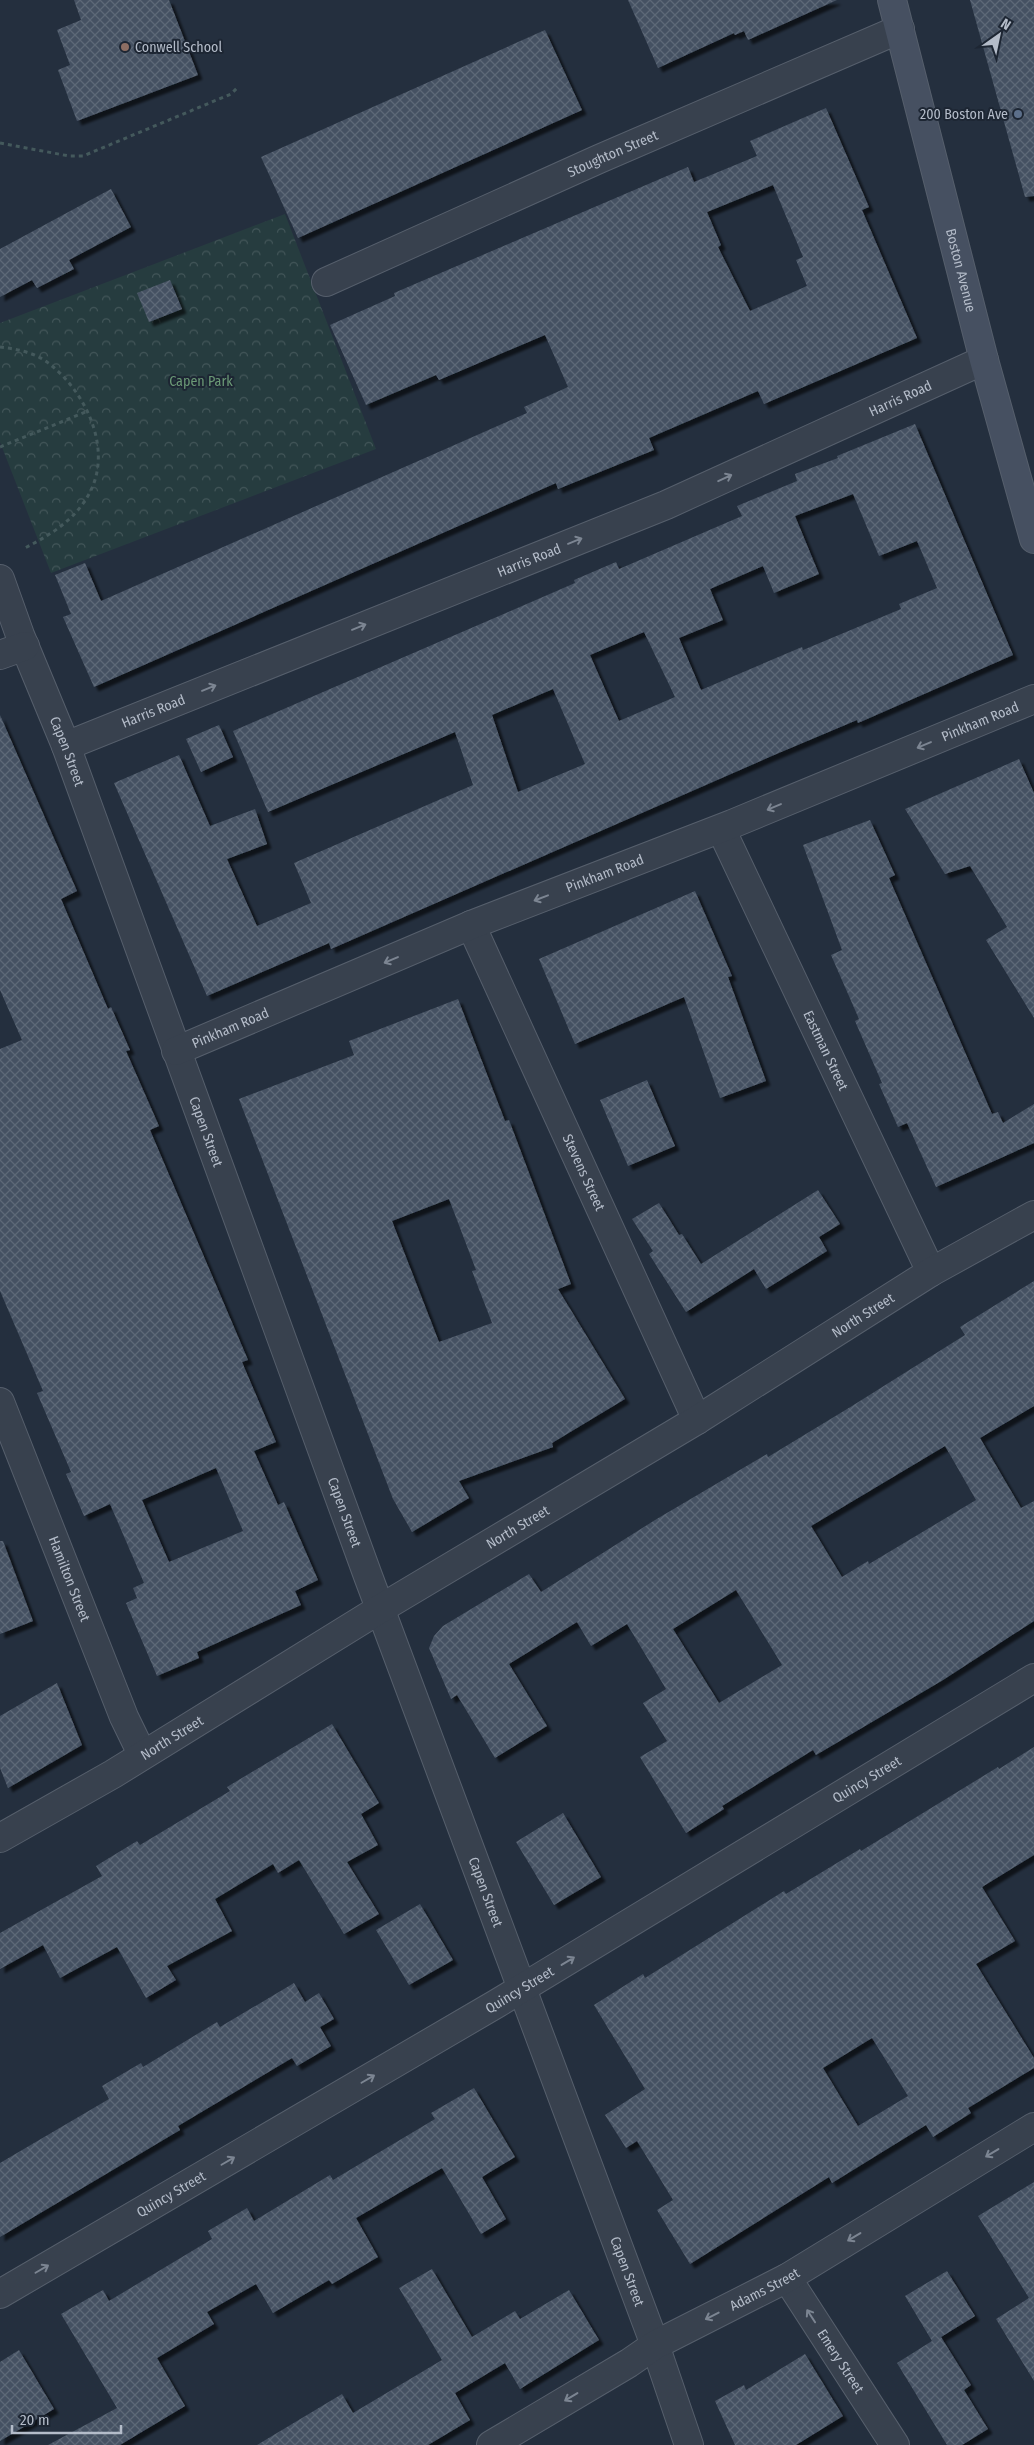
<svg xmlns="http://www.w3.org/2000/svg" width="1034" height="2445" viewBox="0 0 1034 2445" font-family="'Fira Sans Condensed',sans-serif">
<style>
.forest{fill:url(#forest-crowns)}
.building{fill:url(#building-cross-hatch);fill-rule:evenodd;filter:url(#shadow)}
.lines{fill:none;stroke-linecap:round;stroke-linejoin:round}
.minor-casing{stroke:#565f6c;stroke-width:30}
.tertiary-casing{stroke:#565f6c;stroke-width:30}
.secondary-casing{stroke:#565f6c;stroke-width:30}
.path{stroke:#44595c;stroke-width:3;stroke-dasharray:4 4;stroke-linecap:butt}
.minor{stroke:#38414e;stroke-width:28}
.tertiary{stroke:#38414e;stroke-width:28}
.secondary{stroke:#465061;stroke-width:28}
.oneway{stroke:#7c8592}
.education-dot{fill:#8d6e63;stroke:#1d2633;stroke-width:2}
.service-dot{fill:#5c6f8a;stroke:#1d2633;stroke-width:2}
.labels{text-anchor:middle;stroke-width:4;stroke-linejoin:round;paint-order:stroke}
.poi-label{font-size:14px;fill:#b4bcc9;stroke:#1d2633;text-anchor:start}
.street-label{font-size:14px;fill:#b4bcc9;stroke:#1d2633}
.park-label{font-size:14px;fill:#6b9a76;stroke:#1d2633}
</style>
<defs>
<pattern id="forest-crowns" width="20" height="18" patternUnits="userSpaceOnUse" patternTransform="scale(1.25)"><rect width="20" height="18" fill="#263c3f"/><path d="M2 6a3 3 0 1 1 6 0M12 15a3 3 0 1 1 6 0" fill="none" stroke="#435659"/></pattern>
<pattern id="building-cross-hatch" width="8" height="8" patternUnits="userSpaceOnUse" patternTransform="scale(1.25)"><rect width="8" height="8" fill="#455162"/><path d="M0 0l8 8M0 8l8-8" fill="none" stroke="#5d6877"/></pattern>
<filter id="shadow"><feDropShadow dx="4.5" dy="4.5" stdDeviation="1" flood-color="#0009"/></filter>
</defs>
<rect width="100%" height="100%" fill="#242f3e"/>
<!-- forest -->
<path class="forest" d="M 285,214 L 376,449 L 51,573 L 0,442 L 0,323 Z"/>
<!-- building -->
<g class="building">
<path d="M 74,0 L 169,0 L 198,75 L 77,121 L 58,70 L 70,65 L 57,30 L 81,20 Z"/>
<path d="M 628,0 L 837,0 L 748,40 L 744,31 L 735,35 L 734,33 L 658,68 Z"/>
<path d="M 970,0 L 1034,0 L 1034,196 L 1025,197 Z"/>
<path d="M 545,30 L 582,110 L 298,238 L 261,157 Z"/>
<path d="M 826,108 L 869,207 L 862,210 L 917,338 L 764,404 L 758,391 L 649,438 L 654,450 L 558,489 L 556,483 L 94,687 L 63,617 L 71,614 L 55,575 L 85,563 L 101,601 L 527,413 L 524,407 L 568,387 L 545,335 L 439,380 L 436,375 L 366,405 L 330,325 L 395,296 L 394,293 L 688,167 L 694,182 L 757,156 L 750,141 ZM 773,185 L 803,257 L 796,260 L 807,286 L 750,311 L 718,247 L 721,245 L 707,212 Z"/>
<path d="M 111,189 L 131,227 L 69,260 L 74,269 L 37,288 L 32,280 L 0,297 L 0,249 Z"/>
<path d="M 170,280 L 182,309 L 149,322 L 137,293 Z"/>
<path d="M 915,424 L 1013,655 L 858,723 L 857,720 L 774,755 L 331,949 L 329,943 L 207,996 L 114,783 L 179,755 L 210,826 L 255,809 L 267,844 L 227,859 L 257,926 L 311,903 L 294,863 L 473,785 L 455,732 L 268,812 L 233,731 L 575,583 L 574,580 L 616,562 L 619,569 L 742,516 L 737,506 L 797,481 L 795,474 L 838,458 L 837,456 ZM 853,494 L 879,556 L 917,541 L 937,588 L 899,604 L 901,609 L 803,650 L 802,647 L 701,690 L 679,638 L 723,620 L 710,589 L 763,566 L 774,593 L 819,574 L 795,516 ZM 644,632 L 675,697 L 619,721 L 590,655 ZM 553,689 L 585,764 L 518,792 L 492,715 Z"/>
<path d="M 0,715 L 77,891 L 61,899 L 108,1009 L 111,1007 L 130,1050 L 126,1051 L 159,1126 L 150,1130 L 248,1360 L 242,1362 L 276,1442 L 254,1451 L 278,1505 L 284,1502 L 318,1580 L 295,1591 L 301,1605 L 197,1652 L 199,1658 L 157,1676 L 126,1603 L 137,1598 L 133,1588 L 144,1583 L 110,1504 L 84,1516 L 66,1474 L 71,1472 L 37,1393 L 43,1391 L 0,1291 L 0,1049 L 22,1040 L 0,990 ZM 216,1468 L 243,1531 L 169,1562 L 142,1500 Z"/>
<path d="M 219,725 L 233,757 L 201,772 L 186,739 Z"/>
<path d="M 1019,759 L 1034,793 L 1034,1018 L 986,940 L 1007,927 L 970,866 L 945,874 L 905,809 Z"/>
<path d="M 870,820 L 895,875 L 889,878 L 992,1114 L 998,1112 L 1003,1123 L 1034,1104 L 1034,1143 L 936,1187 L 907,1123 L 898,1127 L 879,1084 L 882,1083 L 855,1021 L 859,1019 L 831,955 L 842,950 L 803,845 Z"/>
<path d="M 695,891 L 732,976 L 728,977 L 766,1081 L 720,1098 L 684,997 L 575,1044 L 539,959 Z"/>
<path d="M 458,999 L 505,1121 L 509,1120 L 571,1284 L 558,1289 L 625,1399 L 552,1443 L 553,1447 L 459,1481 L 469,1498 L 412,1532 L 393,1499 L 239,1099 L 354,1055 L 349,1041 ZM 449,1199 L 476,1270 L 472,1271 L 492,1323 L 439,1342 L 392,1221 Z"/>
<path d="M 647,1080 L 675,1146 L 628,1166 L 600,1100 Z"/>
<path d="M 818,1190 L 840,1224 L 819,1237 L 827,1251 L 766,1289 L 754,1269 L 686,1312 L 649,1254 L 653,1251 L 632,1219 L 659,1203 L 679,1235 L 682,1234 L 701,1264 Z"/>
<path d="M 1034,1281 L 1034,1406 L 980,1438 L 1021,1508 L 1034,1501 L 1034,1621 L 943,1680 L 816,1755 L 813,1750 L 722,1806 L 724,1809 L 686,1833 L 640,1757 L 667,1741 L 643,1703 L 666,1689 L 627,1624 L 591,1646 L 577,1622 L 509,1664 L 547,1726 L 495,1758 L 457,1695 L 451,1699 L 429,1648 L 434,1636 L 443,1626 L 529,1574 L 541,1592 L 655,1520 L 767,1454 L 768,1457 L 852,1406 L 965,1335 L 960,1327 ZM 945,1446 L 976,1500 L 869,1564 L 868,1561 L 842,1577 L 811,1526 ZM 736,1590 L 782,1665 L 719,1703 L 673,1629 Z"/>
<path d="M 0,1541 L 3,1541 L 33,1621 L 0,1634 Z"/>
<path d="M 57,1683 L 82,1745 L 8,1788 L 0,1768 L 0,1716 Z"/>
<path d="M 332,1724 L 379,1803 L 361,1814 L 378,1845 L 347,1862 L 379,1914 L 344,1934 L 299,1860 L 278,1873 L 273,1864 L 215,1899 L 232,1931 L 167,1966 L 176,1980 L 146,1998 L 117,1947 L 60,1978 L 43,1945 L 0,1969 L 0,1933 L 102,1876 L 96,1866 L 137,1841 L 140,1845 L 230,1791 L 227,1787 Z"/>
<path d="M 1034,1747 L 1034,1855 L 982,1887 L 1015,1941 L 976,1964 L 1034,2058 L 1034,2068 L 968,2108 L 971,2113 L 933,2137 L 926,2125 L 832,2183 L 829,2177 L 690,2264 L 657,2210 L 673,2200 L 637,2141 L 626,2148 L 605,2115 L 645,2089 L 594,2005 L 643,1974 L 645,1978 L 784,1891 L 786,1894 L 860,1849 L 861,1851 L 998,1767 L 999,1769 ZM 872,2038 L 908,2096 L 858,2126 L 823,2068 Z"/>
<path d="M 563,1813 L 601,1877 L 554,1905 L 516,1842 Z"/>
<path d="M 420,1904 L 453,1960 L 409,1985 L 376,1930 Z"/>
<path d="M 294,1983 L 305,2002 L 319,1993 L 334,2019 L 320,2027 L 331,2046 L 297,2066 L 292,2058 L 178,2126 L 180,2130 L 0,2237 L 0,2163 L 109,2099 L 102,2086 L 141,2063 L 143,2067 L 217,2022 L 220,2027 Z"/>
<path d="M 474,2088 L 515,2157 L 482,2177 L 506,2219 L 481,2234 L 442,2168 L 356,2218 L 378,2257 L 332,2284 L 329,2280 L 273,2313 L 256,2284 L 207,2312 L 214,2324 L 157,2358 L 185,2406 L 120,2445 L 48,2445 L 117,2408 L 61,2314 L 103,2290 L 109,2301 L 212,2239 L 208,2231 L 247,2208 L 254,2221 L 330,2175 L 333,2180 L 435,2119 L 431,2113 Z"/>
<path d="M 1034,2182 L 1034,2381 L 996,2319 L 1029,2298 L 978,2216 Z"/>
<path d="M 432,2269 L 472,2337 L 515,2311 L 520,2319 L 569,2290 L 599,2340 L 520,2389 L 505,2363 L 455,2393 L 470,2420 L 428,2445 L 257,2445 L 342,2394 L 353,2413 L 442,2360 L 399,2288 Z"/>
<path d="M 947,2271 L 975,2316 L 941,2337 L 971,2385 L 964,2390 L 988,2429 L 962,2445 L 947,2445 L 897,2363 L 932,2341 L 905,2296 Z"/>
<path d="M 19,2350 L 54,2409 L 0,2441 L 0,2362 Z"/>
<path d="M 805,2354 L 843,2416 L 796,2445 L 735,2445 L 715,2401 L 744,2385 L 746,2390 Z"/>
</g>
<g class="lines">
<!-- minor casing -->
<g class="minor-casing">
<g id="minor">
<path id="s1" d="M 326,282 L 599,159 L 900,29"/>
<path id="s2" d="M 0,579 L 20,635 L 66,746 L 368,1576 L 655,2345 L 689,2445"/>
<path d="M 0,655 L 25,646"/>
<path id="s3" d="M 66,746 L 666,505 L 984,360"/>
<path id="s4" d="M 721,829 L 931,1272"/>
<path id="s5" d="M 471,925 L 697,1420"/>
<path id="s6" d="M 176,1051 L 471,925 L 732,824 L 1034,699"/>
<path id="s7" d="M 0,1402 L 124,1717 L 142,1754"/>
<path id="s8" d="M 787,2278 L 895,2445"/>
<path id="s9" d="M 0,2294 L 496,2004 L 1034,1678"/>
<path id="s10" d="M 491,2445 L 629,2363 L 655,2345 L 787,2278 L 1034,2127"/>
</g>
</g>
<!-- tertiary casing -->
<g class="tertiary-casing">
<g id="tertiary">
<path id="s11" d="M 0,1838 L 113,1774 L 380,1609 L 697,1420 L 931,1272 L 1034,1215"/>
</g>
</g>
<!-- secondary casing -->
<g class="secondary-casing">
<g id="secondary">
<path id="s12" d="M 892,0 L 984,360 L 1034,539"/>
</g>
</g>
<!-- path -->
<g class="path">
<path d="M 0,143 L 69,156 L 83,156 L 231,94 L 237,88"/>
<path d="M 0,347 C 16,349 33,352 47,362 C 85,390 114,449 89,494 C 75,520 50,535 25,548"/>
<path d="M 0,447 L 88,411"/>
</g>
<!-- minor -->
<use href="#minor" class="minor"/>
<!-- tertiary -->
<use href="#tertiary" class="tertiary"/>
<!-- secondary -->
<use href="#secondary" class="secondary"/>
</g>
<!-- one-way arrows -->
<defs><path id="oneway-shaft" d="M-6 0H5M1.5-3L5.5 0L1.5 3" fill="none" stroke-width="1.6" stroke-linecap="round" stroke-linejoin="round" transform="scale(1.25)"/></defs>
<g class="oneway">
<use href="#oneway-shaft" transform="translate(725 478) rotate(-25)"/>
<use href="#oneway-shaft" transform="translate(575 541) rotate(-22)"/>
<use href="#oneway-shaft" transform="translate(359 627) rotate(-22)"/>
<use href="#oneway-shaft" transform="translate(209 688) rotate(-22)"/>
<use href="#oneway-shaft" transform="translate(924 745) rotate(157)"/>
<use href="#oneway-shaft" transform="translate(774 807) rotate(157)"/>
<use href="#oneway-shaft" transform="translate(541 898) rotate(159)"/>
<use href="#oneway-shaft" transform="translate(391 960) rotate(157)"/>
<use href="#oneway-shaft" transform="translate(568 1961) rotate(-31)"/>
<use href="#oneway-shaft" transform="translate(368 2079) rotate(-30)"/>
<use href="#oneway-shaft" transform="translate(992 2153) rotate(149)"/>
<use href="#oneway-shaft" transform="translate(228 2161) rotate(-30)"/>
<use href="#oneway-shaft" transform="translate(854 2237) rotate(149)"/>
<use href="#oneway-shaft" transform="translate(42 2269) rotate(-30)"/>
<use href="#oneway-shaft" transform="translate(712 2316) rotate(153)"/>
<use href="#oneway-shaft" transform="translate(811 2316) rotate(-123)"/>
<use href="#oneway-shaft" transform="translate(571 2397) rotate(149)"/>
</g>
<!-- markers -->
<circle class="education-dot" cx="125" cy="47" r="5"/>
<circle class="service-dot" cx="1018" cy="114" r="5"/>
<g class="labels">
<!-- poi labels -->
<g class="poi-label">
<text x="135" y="52">Conwell School</text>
<text x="1008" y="119" text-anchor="end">200 Boston Ave</text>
</g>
<!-- street labels -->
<g class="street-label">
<text dy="5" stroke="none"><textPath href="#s1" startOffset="314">Stoughton Street</textPath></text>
<text dy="5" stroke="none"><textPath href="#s12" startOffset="279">Boston Avenue</textPath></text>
<text dy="5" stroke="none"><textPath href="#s3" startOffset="904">Harris Road</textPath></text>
<text dy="5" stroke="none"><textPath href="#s3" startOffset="499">Harris Road</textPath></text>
<text dy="5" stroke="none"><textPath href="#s3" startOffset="94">Harris Road</textPath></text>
<text dy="5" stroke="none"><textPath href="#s6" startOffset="869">Pinkham Road</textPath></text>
<text dy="5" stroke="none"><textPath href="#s2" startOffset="185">Capen Street</textPath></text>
<text dy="5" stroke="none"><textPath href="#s6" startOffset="464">Pinkham Road</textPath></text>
<text dy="5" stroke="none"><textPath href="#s6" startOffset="59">Pinkham Road</textPath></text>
<text dy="5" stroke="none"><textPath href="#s4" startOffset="245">Eastman Street</textPath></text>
<text dy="5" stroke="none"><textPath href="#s2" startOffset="590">Capen Street</textPath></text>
<text dy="5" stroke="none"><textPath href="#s5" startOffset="272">Stevens Street</textPath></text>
<text dy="5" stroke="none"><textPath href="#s11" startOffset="1009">North Street</textPath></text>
<text dy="5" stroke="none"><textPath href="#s2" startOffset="995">Capen Street</textPath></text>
<text dy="5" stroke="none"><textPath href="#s11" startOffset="604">North Street</textPath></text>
<text dy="5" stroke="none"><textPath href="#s7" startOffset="190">Hamilton Street</textPath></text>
<text dy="5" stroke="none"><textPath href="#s11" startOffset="199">North Street</textPath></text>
<text dy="5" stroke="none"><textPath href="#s9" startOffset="1008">Quincy Street</textPath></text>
<text dy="5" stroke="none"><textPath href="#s2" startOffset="1400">Capen Street</textPath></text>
<text dy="5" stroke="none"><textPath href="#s9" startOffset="602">Quincy Street</textPath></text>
<text dy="5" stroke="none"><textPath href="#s9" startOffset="198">Quincy Street</textPath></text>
<text dy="5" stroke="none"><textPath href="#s2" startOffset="1805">Capen Street</textPath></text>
<text dy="5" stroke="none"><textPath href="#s10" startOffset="315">Adams Street</textPath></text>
<text dy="5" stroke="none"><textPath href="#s8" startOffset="99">Emery Street</textPath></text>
</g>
<!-- park labels -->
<g class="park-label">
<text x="201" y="386">Capen Park</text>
</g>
</g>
<!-- north arrow -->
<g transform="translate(999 35) rotate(33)" stroke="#1d2633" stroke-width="4" paint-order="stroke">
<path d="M0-4L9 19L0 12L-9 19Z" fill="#b4bcc9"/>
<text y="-8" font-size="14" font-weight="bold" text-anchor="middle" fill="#b4bcc9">N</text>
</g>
<!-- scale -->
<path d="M12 2425v8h109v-8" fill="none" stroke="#b4bcc9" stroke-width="2.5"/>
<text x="20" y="2425" font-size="15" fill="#b4bcc9" stroke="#1d2633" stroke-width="4" paint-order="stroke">20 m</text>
</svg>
